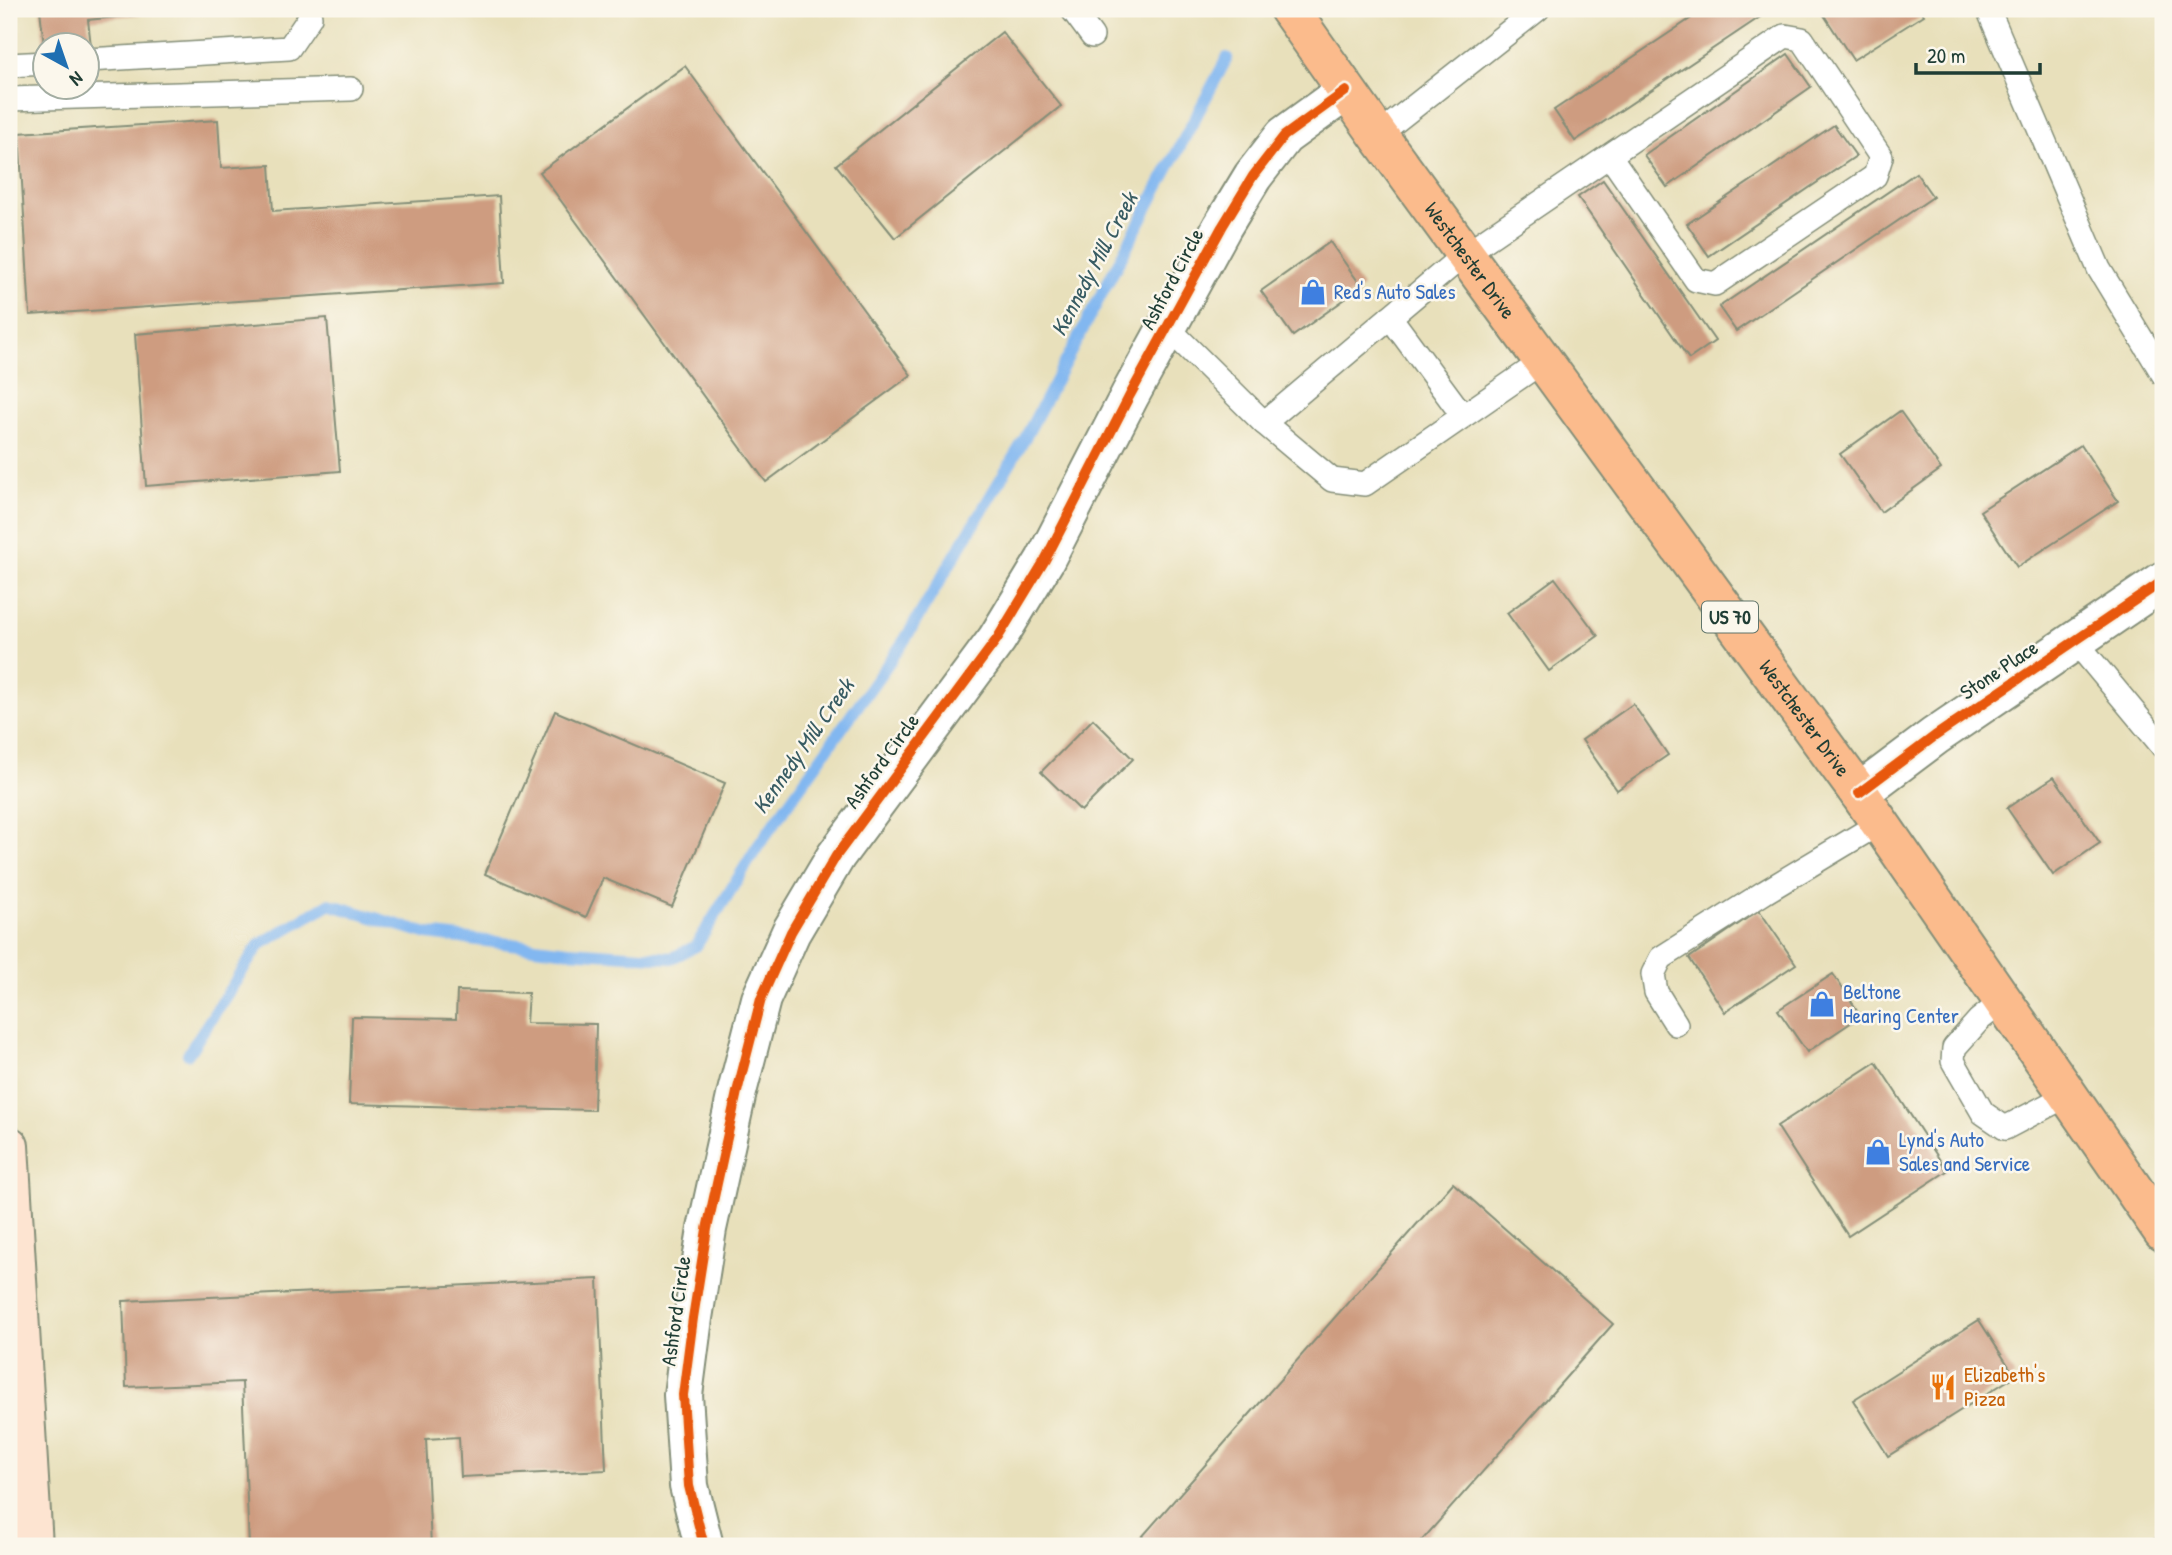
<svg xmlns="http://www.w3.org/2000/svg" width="2172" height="1555" viewBox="0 0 2172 1555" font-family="'Patrick Hand',sans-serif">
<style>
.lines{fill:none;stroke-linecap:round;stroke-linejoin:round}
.stream{stroke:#82b7f0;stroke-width:12}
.building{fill:#ce9c80}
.lane-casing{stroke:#848e78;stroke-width:26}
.street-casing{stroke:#848e78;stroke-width:42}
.secondary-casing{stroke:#848e78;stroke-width:42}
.primary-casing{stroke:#848e78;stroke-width:42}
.lane{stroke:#fff;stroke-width:23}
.street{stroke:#fff;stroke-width:38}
.secondary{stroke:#fde4d1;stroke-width:38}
.primary{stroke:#fbbb8c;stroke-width:38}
.cycleway-casing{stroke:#fbf7ec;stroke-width:15}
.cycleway{stroke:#e8590c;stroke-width:10}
.labels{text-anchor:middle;stroke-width:5;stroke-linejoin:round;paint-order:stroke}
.shield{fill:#fbf7ec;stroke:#61756b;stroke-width:2}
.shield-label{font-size:19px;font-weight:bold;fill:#1f3d34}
.street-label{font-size:21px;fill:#1f3d34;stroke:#fbf7ec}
.shop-label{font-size:21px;fill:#366cbe;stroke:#fbf7ec;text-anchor:start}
.food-label{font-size:21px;fill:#c56008;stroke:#fbf7ec;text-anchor:start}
.water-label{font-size:23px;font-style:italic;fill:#385c63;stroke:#fbf7ec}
</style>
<rect width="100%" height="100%" fill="#fbf7ec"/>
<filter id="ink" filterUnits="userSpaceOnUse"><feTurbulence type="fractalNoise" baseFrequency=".0143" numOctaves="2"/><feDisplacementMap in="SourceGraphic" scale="14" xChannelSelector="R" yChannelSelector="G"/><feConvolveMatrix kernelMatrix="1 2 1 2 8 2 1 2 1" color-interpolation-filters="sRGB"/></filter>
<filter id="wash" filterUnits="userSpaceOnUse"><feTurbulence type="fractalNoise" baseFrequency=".00686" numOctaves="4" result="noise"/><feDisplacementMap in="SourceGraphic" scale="28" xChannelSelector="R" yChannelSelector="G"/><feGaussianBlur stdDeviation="1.57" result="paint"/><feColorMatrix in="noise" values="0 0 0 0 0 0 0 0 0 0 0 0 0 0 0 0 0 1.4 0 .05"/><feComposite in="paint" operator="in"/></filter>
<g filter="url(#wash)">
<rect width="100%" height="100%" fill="#e8e0bb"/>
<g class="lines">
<!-- stream -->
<path class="stream" d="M 188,1054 L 259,945 L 329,904 L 428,934 L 568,951 L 672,958 L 696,946 L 758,846 L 904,641 L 1024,440 L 1227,58"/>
</g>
<g id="blocks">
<!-- building -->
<g class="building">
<path d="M 40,9 L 172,9 L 172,11 L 88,20 L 91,46 L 44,46 Z"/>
<path d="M 1705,9 L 1772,9 L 1575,141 L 1554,110 Z"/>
<path d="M 1820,9 L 1920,9 L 1924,15 L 1853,60 Z"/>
<path d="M 1002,32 L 1061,106 L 895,238 L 836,165 Z"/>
<path d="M 1788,54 L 1811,87 L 1667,187 L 1644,155 Z"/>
<path d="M 685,66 L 911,375 L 766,482 L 540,172 Z"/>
<path d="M 218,120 L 221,168 L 270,165 L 273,211 L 499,196 L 504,283 L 30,315 L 19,133 Z"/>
<path d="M 1834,125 L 1856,156 L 1709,256 L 1687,224 Z"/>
<path d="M 1916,173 L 1933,197 L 1736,331 L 1719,307 Z"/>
<path d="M 1603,180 L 1715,341 L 1689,359 L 1578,197 Z"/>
<path d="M 1330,242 L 1362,287 L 1293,336 L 1261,291 Z"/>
<path d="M 327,318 L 340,471 L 146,486 L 135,334 Z"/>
<path d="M 1900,411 L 1941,469 L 1881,512 L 1840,454 Z"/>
<path d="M 2081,445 L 2118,501 L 2017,567 L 1980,511 Z"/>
<path d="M 1555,578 L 1598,636 L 1549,671 L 1507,613 Z"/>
<path d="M 1633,704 L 1668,755 L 1617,790 L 1582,740 Z"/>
<path d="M 555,711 L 725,783 L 672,907 L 603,878 L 586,917 L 485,874 Z"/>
<path d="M 1093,719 L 1133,759 L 1081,811 L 1041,772 Z"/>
<path d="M 2054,777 L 2100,843 L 2053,875 L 2007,808 Z"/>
<path d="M 1759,910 L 1796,964 L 1725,1012 L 1689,958 Z"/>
<path d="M 1833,974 L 1861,1016 L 1807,1052 L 1778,1010 Z"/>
<path d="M 457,991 L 528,993 L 526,1023 L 596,1024 L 594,1110 L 349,1104 L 352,1017 L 456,1019 Z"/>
<path d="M 1876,1062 L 1947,1171 L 1848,1236 L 1777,1126 Z"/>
<path d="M 1453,1183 L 1613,1324 L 1417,1546 L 1134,1546 Z"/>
<path d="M 598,1279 L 606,1470 L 461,1477 L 459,1437 L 426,1439 L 431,1546 L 249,1546 L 242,1382 L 126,1387 L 123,1301 Z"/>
<path d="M 1979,1320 L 2015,1376 L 1888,1456 L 1853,1400 Z"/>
<path d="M 2163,1534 L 2163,1546 L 2143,1546 Z"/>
</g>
</g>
</g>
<g filter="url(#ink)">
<use href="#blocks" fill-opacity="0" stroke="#848e78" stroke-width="2"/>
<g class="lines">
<!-- lane casing -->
<g class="lane-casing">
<g id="lane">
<path d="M 1072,9 L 1092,36"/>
<path d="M 1988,9 L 2099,269 L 2163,374"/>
<path d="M 88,60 L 289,48 L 310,17 L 309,9"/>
<path d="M 9,65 L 46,63"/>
<path d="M 9,99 L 351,89"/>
<path d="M 1378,135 L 1538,9"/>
<path d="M 1390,317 L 1463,416"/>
<path d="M 1168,328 L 1264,423 L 1332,480 L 1365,484 L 1543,361"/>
<path d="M 1264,423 L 1465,254 L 1785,36 L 1802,39 L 1881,157 L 1875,176 L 1715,284 L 1696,280 L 1610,156"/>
<path d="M 2076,642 L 2163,747"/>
<path d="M 2003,1001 L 1979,1020 L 1954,1048 L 1953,1061 L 1983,1113 L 2005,1128 L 2068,1095"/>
<path d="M 1676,1024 L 1656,992 L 1653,974 L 1661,958 L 1765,892 L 1880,823"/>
</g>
</g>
<!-- street casing -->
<g class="street-casing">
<g id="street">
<path d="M 1859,793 L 1935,736 L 2163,581"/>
<path d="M 704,1546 L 689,1486 L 683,1395 L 693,1318 L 707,1229 L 737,1092 L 761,999 L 791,932 L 836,856 L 997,639 L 1045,560 L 1130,395 L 1222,227 L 1253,176 L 1284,136 L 1346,91"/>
</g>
</g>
<!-- secondary casing -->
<g class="secondary-casing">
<path id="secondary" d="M 9,1146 L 33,1546"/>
</g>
<!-- primary casing -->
<g class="primary-casing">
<g id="primary">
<path id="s1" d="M 1289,9 L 1378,135 L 1859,793 L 2163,1232"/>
</g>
</g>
<!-- lane -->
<use href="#lane" class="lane"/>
<!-- street -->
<use href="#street" class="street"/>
<!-- secondary -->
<use href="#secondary" class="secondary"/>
<!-- primary -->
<use href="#primary" class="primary"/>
<!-- cycleway casing -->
<g class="cycleway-casing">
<g id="cycleway">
<path d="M 1859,793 L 1935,736 L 2163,581"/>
<path d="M 704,1546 L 689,1486 L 683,1395 L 693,1318 L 707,1229 L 737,1092 L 761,999 L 791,932 L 836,856 L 997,639 L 1045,560 L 1130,395 L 1222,227 L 1253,176 L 1284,136 L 1346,91"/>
</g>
</g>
<!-- cycleway -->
<use href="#cycleway" class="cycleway"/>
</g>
</g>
<!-- icons -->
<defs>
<g id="shop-bare" transform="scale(2.1)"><path d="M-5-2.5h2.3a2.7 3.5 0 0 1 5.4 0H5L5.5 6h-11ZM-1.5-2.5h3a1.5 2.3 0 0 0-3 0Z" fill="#3f7fe0" stroke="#fbf7ec" stroke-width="2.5" paint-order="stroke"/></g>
<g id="restaurant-bare" transform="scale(2.1)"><path d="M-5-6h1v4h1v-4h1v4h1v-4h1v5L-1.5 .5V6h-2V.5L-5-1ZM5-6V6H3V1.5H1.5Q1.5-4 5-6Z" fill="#e8710a" stroke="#fbf7ec" stroke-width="2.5" paint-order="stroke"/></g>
</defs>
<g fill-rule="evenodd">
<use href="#shop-bare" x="1313" y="292"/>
<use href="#shop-bare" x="1822" y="1004"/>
<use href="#shop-bare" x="1878" y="1152"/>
<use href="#restaurant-bare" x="1943" y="1387"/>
</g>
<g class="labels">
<!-- shield labels -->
<rect class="shield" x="1702" y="601.5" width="56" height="31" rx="5"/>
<g class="shield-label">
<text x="1730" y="624">US 70</text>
</g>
<!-- street labels -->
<g class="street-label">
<text dy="7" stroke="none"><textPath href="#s1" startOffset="310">Westchester Drive</textPath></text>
<text transform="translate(1172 279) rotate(-62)" y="7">Ashford Circle</text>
<text transform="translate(1999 670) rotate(-34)" y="7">Stone Place</text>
<text dy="7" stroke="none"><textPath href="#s1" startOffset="877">Westchester Drive</textPath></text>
<text transform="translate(882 761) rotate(-54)" y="7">Ashford Circle</text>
<text transform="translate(676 1311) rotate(-82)" y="7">Ashford Circle</text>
</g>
<!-- shop labels -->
<g class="shop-label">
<text x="1334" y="299">Red's Auto Sales</text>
<text x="1843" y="999">Beltone<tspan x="1843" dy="24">Hearing Center</tspan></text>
<text x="1899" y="1147">Lynd's Auto<tspan x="1899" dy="24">Sales and Service</tspan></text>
</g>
<!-- food labels -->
<g class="food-label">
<text x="1964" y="1382">Elizabeth's<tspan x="1964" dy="24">Pizza</tspan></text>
</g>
<!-- water labels -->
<g class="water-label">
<text transform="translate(1094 264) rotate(-62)" y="8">Kennedy Mill Creek</text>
<text transform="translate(803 746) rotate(-55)" y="8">Kennedy Mill Creek</text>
</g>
</g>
<!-- margin -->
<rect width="2172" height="1555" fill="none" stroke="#fbf7ec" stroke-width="35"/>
<!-- north arrow -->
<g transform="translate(66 66) rotate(140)"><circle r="33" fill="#fbf7ec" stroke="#a3ada2" stroke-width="2"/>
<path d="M0-5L12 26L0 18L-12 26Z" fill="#1f6fb2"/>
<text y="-10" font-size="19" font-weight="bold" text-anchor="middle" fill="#1f3d34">N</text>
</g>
<!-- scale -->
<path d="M1916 63v10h124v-10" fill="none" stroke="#1f3d34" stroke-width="3.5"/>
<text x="1927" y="63" font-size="21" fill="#1f3d34" stroke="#fbf7ec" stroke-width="5" paint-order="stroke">20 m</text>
</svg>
